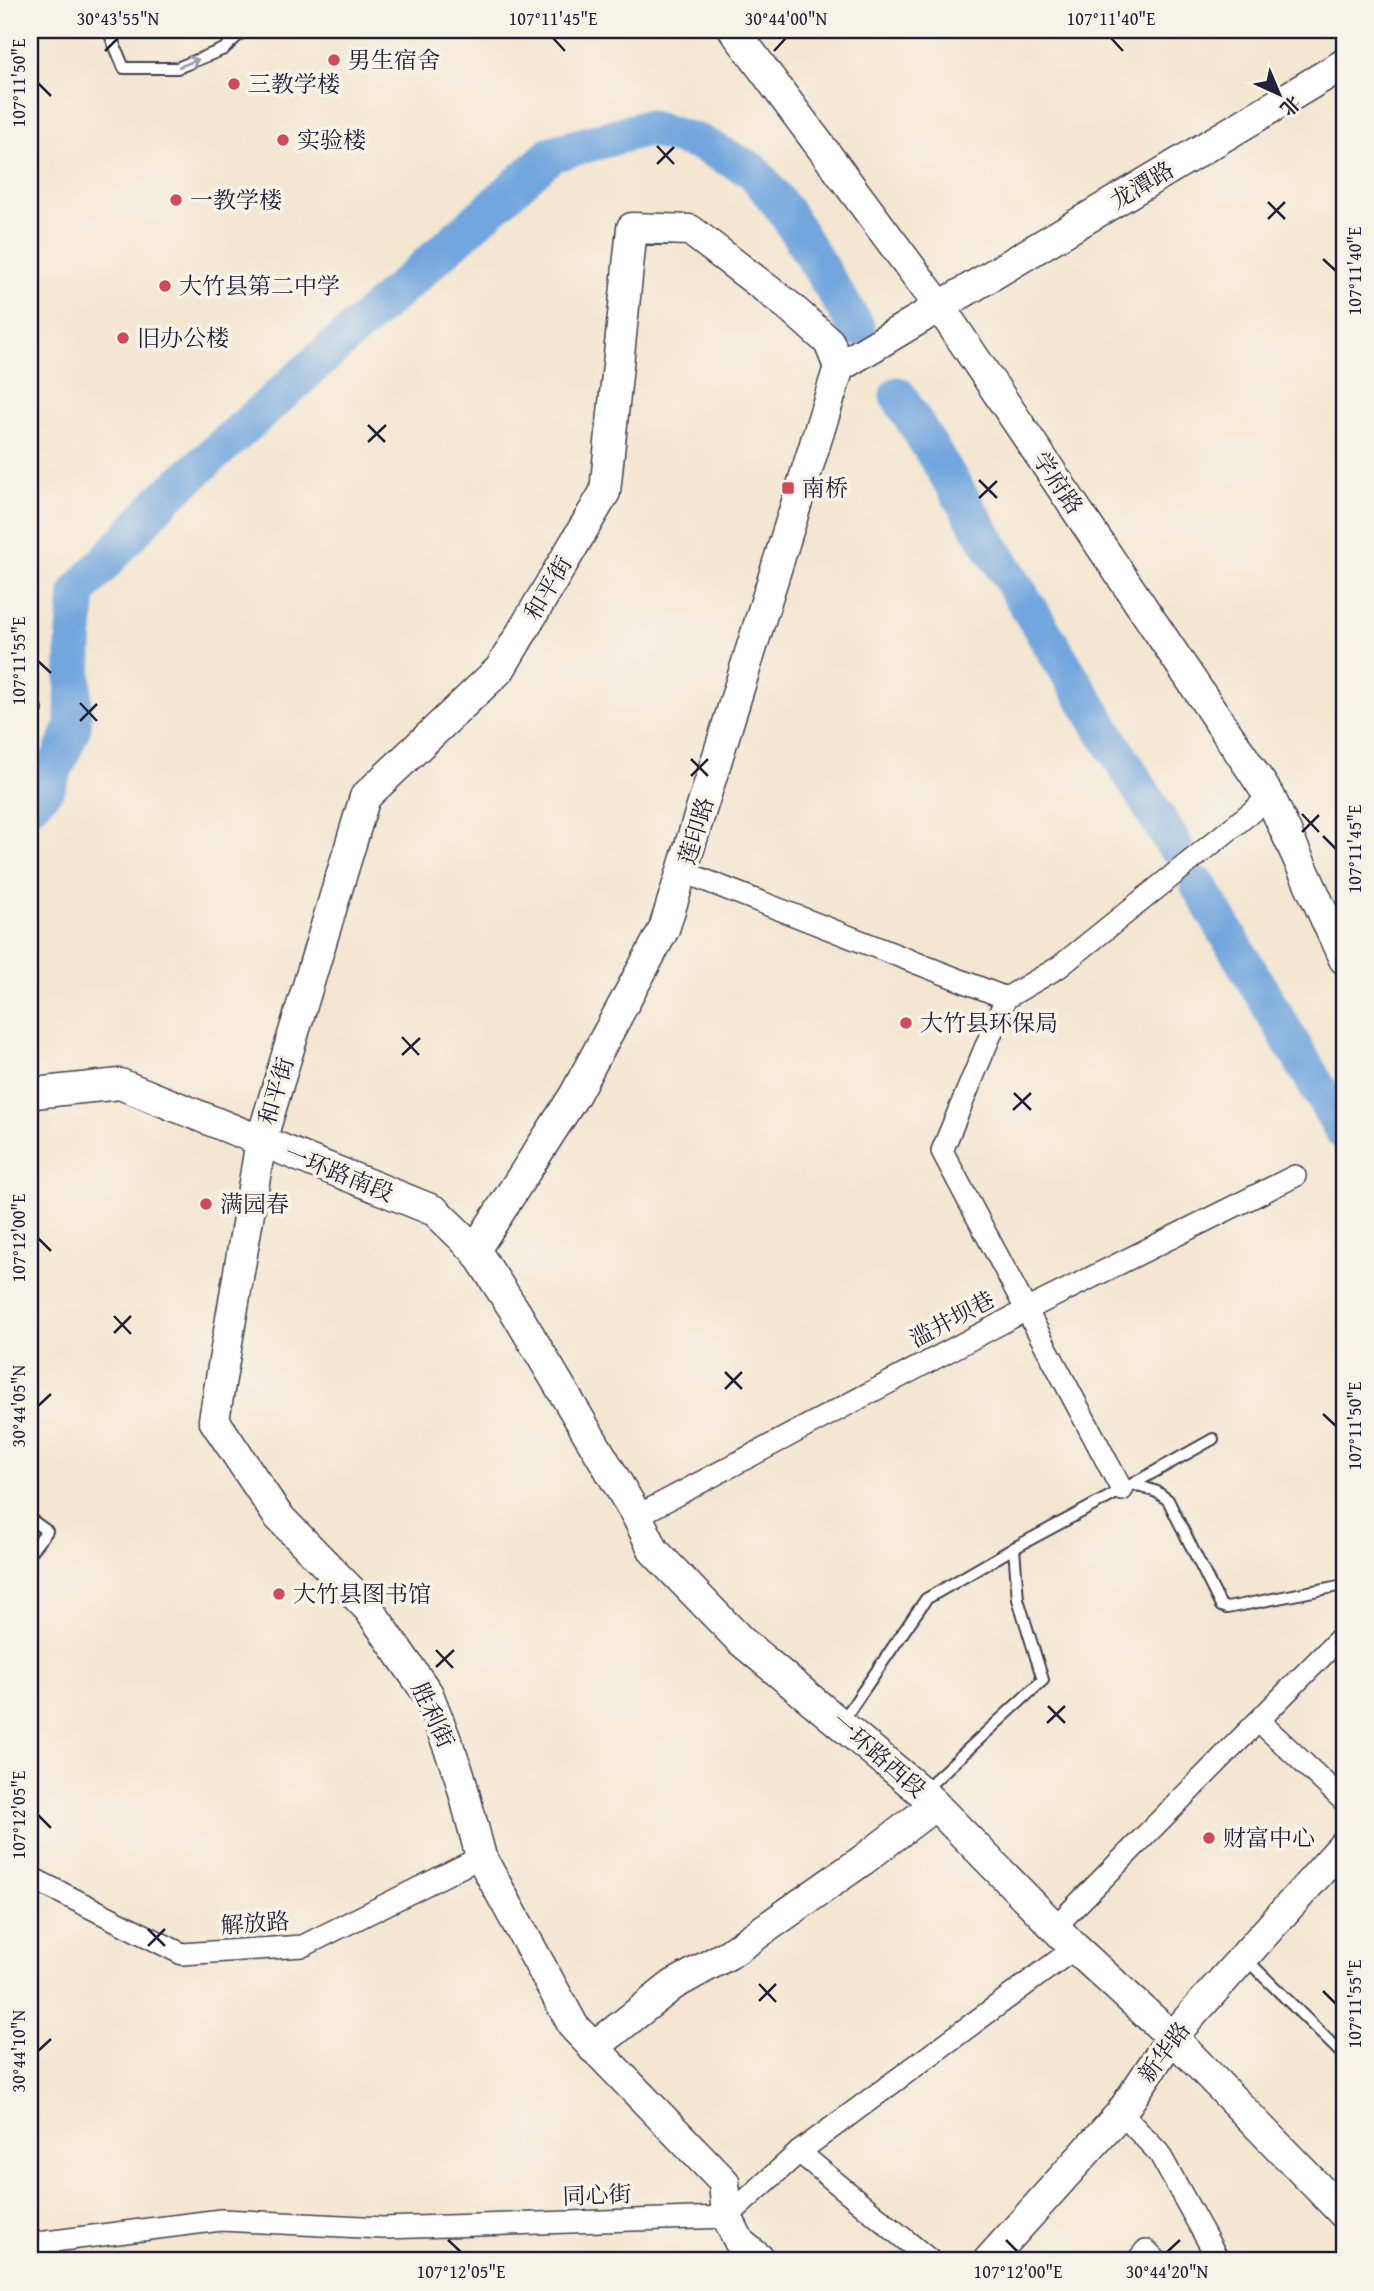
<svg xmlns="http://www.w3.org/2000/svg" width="1374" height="2291" viewBox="0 0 1374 2291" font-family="'Gentium Book Plus','Noto Serif SC',serif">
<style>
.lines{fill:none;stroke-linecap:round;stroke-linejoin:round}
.river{stroke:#71a6de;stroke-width:37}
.lane-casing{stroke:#423f51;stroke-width:14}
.street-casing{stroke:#423f51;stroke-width:24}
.secondary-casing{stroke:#423f51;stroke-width:33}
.lane{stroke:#fff;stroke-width:10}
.street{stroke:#fff;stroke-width:21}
.secondary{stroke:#fff;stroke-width:30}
.oneway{stroke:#9c9ca7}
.ticks{fill:none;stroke:#22223b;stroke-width:2.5}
.poi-dot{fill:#d1495b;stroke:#f7f3e8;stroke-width:2.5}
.labels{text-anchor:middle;stroke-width:7;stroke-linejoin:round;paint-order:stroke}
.poi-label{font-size:23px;fill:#22223b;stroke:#f7f3e8;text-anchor:start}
.street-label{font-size:23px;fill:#22223b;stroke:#f7f3e8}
.neatline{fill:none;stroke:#22223b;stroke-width:2.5}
.ticks-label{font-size:18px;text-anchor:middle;fill:#22223b}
</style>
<rect width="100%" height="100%" fill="#f7f3e8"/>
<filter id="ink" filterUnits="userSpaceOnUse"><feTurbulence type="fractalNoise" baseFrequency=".0143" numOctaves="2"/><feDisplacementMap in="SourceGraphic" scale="14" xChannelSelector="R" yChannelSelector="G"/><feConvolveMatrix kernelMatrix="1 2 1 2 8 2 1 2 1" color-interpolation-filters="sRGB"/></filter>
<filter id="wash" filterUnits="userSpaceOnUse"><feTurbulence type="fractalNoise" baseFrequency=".00686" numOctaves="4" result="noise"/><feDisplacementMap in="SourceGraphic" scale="28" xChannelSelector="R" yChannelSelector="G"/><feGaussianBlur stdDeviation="1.57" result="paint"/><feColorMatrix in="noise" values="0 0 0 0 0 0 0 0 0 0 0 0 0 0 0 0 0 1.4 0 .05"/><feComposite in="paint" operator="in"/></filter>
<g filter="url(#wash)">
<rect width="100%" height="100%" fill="#f4e6d0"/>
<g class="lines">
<!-- river -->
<g class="river">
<path d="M 898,395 L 1174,845"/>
<path d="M 30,804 L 47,787 L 73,727 L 74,645 L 78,592 L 162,500 L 552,154 L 647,128 L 700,143 L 753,171 L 785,211 L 857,328"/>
<path d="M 1199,886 L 1344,1132"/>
</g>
</g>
</g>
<g filter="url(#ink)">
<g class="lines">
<!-- lane casing -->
<g class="lane-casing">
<g id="lane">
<path d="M 108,30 L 124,68 L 177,68 L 224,49 L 244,30"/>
<path d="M 30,716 L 37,710"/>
<path d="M 1133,1484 L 1157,1492 L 1168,1500 L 1221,1606 L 1227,1608 L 1344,1585"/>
<path d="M 30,1519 L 47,1531 L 30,1552"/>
<path d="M 841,1723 L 926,1599 L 1014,1548 L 1122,1490 L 1213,1439"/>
<path d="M 924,1790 L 1043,1680 L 1018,1599 L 1014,1548"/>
<path d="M 1246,1959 L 1344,2056"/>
</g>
</g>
<!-- street casing -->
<g class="street-casing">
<g id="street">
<path d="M 684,872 L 1006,998"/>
<path d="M 1122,1490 L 942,1151 L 1006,998 L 1059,967 L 1270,797"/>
<path d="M 637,1516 L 1026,1310 L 1295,1176"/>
<path d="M 1259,1721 L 1344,1801"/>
<path d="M 30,1877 L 182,1954 L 303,1946 L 481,1857"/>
<path d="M 1055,1927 L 1344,1634"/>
<path d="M 1121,2113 L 1159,2153 L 1219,2261"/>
<path d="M 799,2152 L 931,2261"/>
<path d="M 30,2244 L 221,2220 L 383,2228 L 727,2217 L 799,2152 L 1075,1948"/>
<path d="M 1137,2261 L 1146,2250 L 1157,2261"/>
</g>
</g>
<!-- secondary casing -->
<g class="secondary-casing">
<g id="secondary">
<path d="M 734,30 L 940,307 L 1270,797 L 1344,959"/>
<path d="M 30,1096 L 34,1093 L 120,1084 L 435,1211 L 475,1250 L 515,1311 L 637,1516 L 654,1551 L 740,1640 L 922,1792 L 1075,1948 L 1172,2037 L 1344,2214"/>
<path d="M 475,1250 L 574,1096 L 664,929 L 839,367 L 1344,64"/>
<path d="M 593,2048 L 673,1985 L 729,1954 L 863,1860 L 935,1805"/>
<path d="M 762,2261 L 740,2243 L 727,2217 L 724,2182 L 574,2027 L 481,1857 L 459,1774 L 428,1694 L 368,1608 L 278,1516 L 214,1420 L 261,1141 L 365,797 L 500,669 L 605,492 L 632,228 L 690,230 L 790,307 L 829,342 L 839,367"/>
<path d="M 988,2261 L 1121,2113 L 1172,2037 L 1344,1845"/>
</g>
</g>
<!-- lane -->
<use href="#lane" class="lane"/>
<!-- street -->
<use href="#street" class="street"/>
<!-- secondary -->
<use href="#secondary" class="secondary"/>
</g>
<!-- one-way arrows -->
<defs><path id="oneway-shaft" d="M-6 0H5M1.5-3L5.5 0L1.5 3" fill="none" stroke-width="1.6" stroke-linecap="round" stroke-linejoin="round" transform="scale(1.75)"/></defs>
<use class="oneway" href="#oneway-shaft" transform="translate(189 63) rotate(-21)"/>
</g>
<!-- ticks -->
<path class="ticks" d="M 553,38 L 565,51M 1111,38 L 1123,51M 105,51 L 118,38M 774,51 L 786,38M 38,83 L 51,96M 657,146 L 674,164M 657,164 L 674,147M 1268,202 L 1285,219M 1268,219 L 1285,202M 1323,259 L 1336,271M 368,425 L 385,442M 368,442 L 386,425M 979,480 L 997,498M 979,498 L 997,481M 38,661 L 51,673M 80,703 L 97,721M 80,721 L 97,704M 691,759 L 708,776M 691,776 L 708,759M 1302,814 L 1319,832M 1302,832 L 1319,815M 1323,836 L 1336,849M 402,1037 L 419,1055M 402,1055 L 420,1038M 1014,1093 L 1031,1110M 1013,1110 L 1031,1093M 38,1238 L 51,1251M 114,1316 L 131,1334M 114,1333 L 131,1316M 725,1372 L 742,1389M 725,1389 L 742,1372M 38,1406 L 51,1394M 1323,1414 L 1336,1426M 436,1650 L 453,1668M 436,1667 L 454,1650M 1048,1706 L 1065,1723M 1047,1723 L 1065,1706M 38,1815 L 51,1828M 148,1929 L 165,1946M 148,1946 L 165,1929M 759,1984 L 776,2002M 1323,1991 L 1336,2004M 759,2001 L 776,1984M 38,2051 L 51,2039M 448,2240 L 461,2252M 1006,2240 L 1018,2252M 1167,2252 L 1180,2240"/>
<!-- markers -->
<g class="poi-dot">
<circle cx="334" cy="60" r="7"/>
<circle cx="234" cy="84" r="7"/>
<circle cx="283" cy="140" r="7"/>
<circle cx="176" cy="200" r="7"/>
<circle cx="165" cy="286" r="7"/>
<circle cx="123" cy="338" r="7"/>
<rect x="781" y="481" width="14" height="14" rx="3.5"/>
<circle cx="906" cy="1023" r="7"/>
<circle cx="206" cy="1204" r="7"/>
<circle cx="279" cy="1594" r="7"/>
<circle cx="1209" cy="1838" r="7"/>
</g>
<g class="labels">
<!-- poi labels -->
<g class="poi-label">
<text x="348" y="68">男生宿舍</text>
<text x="248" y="92">三教学楼</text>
<text x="297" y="148">实验楼</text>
<text x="190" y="208">一教学楼</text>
<text x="179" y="294">大竹县第二中学</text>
<text x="137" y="346">旧办公楼</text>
<text x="802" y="496">南桥</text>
<text x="920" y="1031">大竹县环保局</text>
<text x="220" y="1212">满园春</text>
<text x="293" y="1602">大竹县图书馆</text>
<text x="1223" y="1846">财富中心</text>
</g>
<!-- street labels -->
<g class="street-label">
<text transform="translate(1142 185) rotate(-31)" y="8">龙潭路</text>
<text transform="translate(1058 483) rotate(56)" y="8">学府路</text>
<text transform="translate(548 588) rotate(-59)" y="8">和平街</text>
<text transform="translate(696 831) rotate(-73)" y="8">莲印路</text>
<text transform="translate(276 1091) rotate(-73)" y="8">和平街</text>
<text transform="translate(339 1173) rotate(22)" y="8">一环路南段</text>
<text transform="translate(952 1319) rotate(-28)" y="8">滥井坝巷</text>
<text transform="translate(433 1715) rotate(65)" y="8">胜利街</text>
<text transform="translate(879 1755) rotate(41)" y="8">一环路西段</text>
<text transform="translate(255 1923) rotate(-4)" y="8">解放路</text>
<text transform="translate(1164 2052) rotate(-53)" y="8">新华路</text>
<text transform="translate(597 2195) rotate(-2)" y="8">同心街</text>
</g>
</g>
<!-- margin -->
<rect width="1374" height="2291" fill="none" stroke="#f7f3e8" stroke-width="77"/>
<!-- north arrow -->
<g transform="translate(1279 94) rotate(136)" stroke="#f7f3e8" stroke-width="5" paint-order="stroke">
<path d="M0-5L12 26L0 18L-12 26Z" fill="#22223b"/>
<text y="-10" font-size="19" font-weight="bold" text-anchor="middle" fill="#22223b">北</text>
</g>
<rect x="38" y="38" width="1298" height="2214" class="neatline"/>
<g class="ticks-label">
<text x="118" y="25">30°43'55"N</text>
<text x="553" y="25">107°11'45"E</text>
<text x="786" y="25">30°44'00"N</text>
<text x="1111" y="25">107°11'40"E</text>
<text transform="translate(19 83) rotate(-90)" y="6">107°11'50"E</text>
<text transform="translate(1355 271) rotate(-90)" y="6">107°11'40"E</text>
<text transform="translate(19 661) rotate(-90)" y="6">107°11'55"E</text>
<text transform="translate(1355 849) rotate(-90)" y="6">107°11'45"E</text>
<text transform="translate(19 1238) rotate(-90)" y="6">107°12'00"E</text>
<text transform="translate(19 1406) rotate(-90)" y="6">30°44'05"N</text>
<text transform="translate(1355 1426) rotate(-90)" y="6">107°11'50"E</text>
<text transform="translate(19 1815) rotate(-90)" y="6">107°12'05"E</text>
<text transform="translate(1355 2004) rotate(-90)" y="6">107°11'55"E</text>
<text transform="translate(19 2051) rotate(-90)" y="6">30°44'10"N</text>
<text x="461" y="2278">107°12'05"E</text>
<text x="1018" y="2278">107°12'00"E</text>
<text x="1167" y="2278">30°44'20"N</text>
</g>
</svg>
